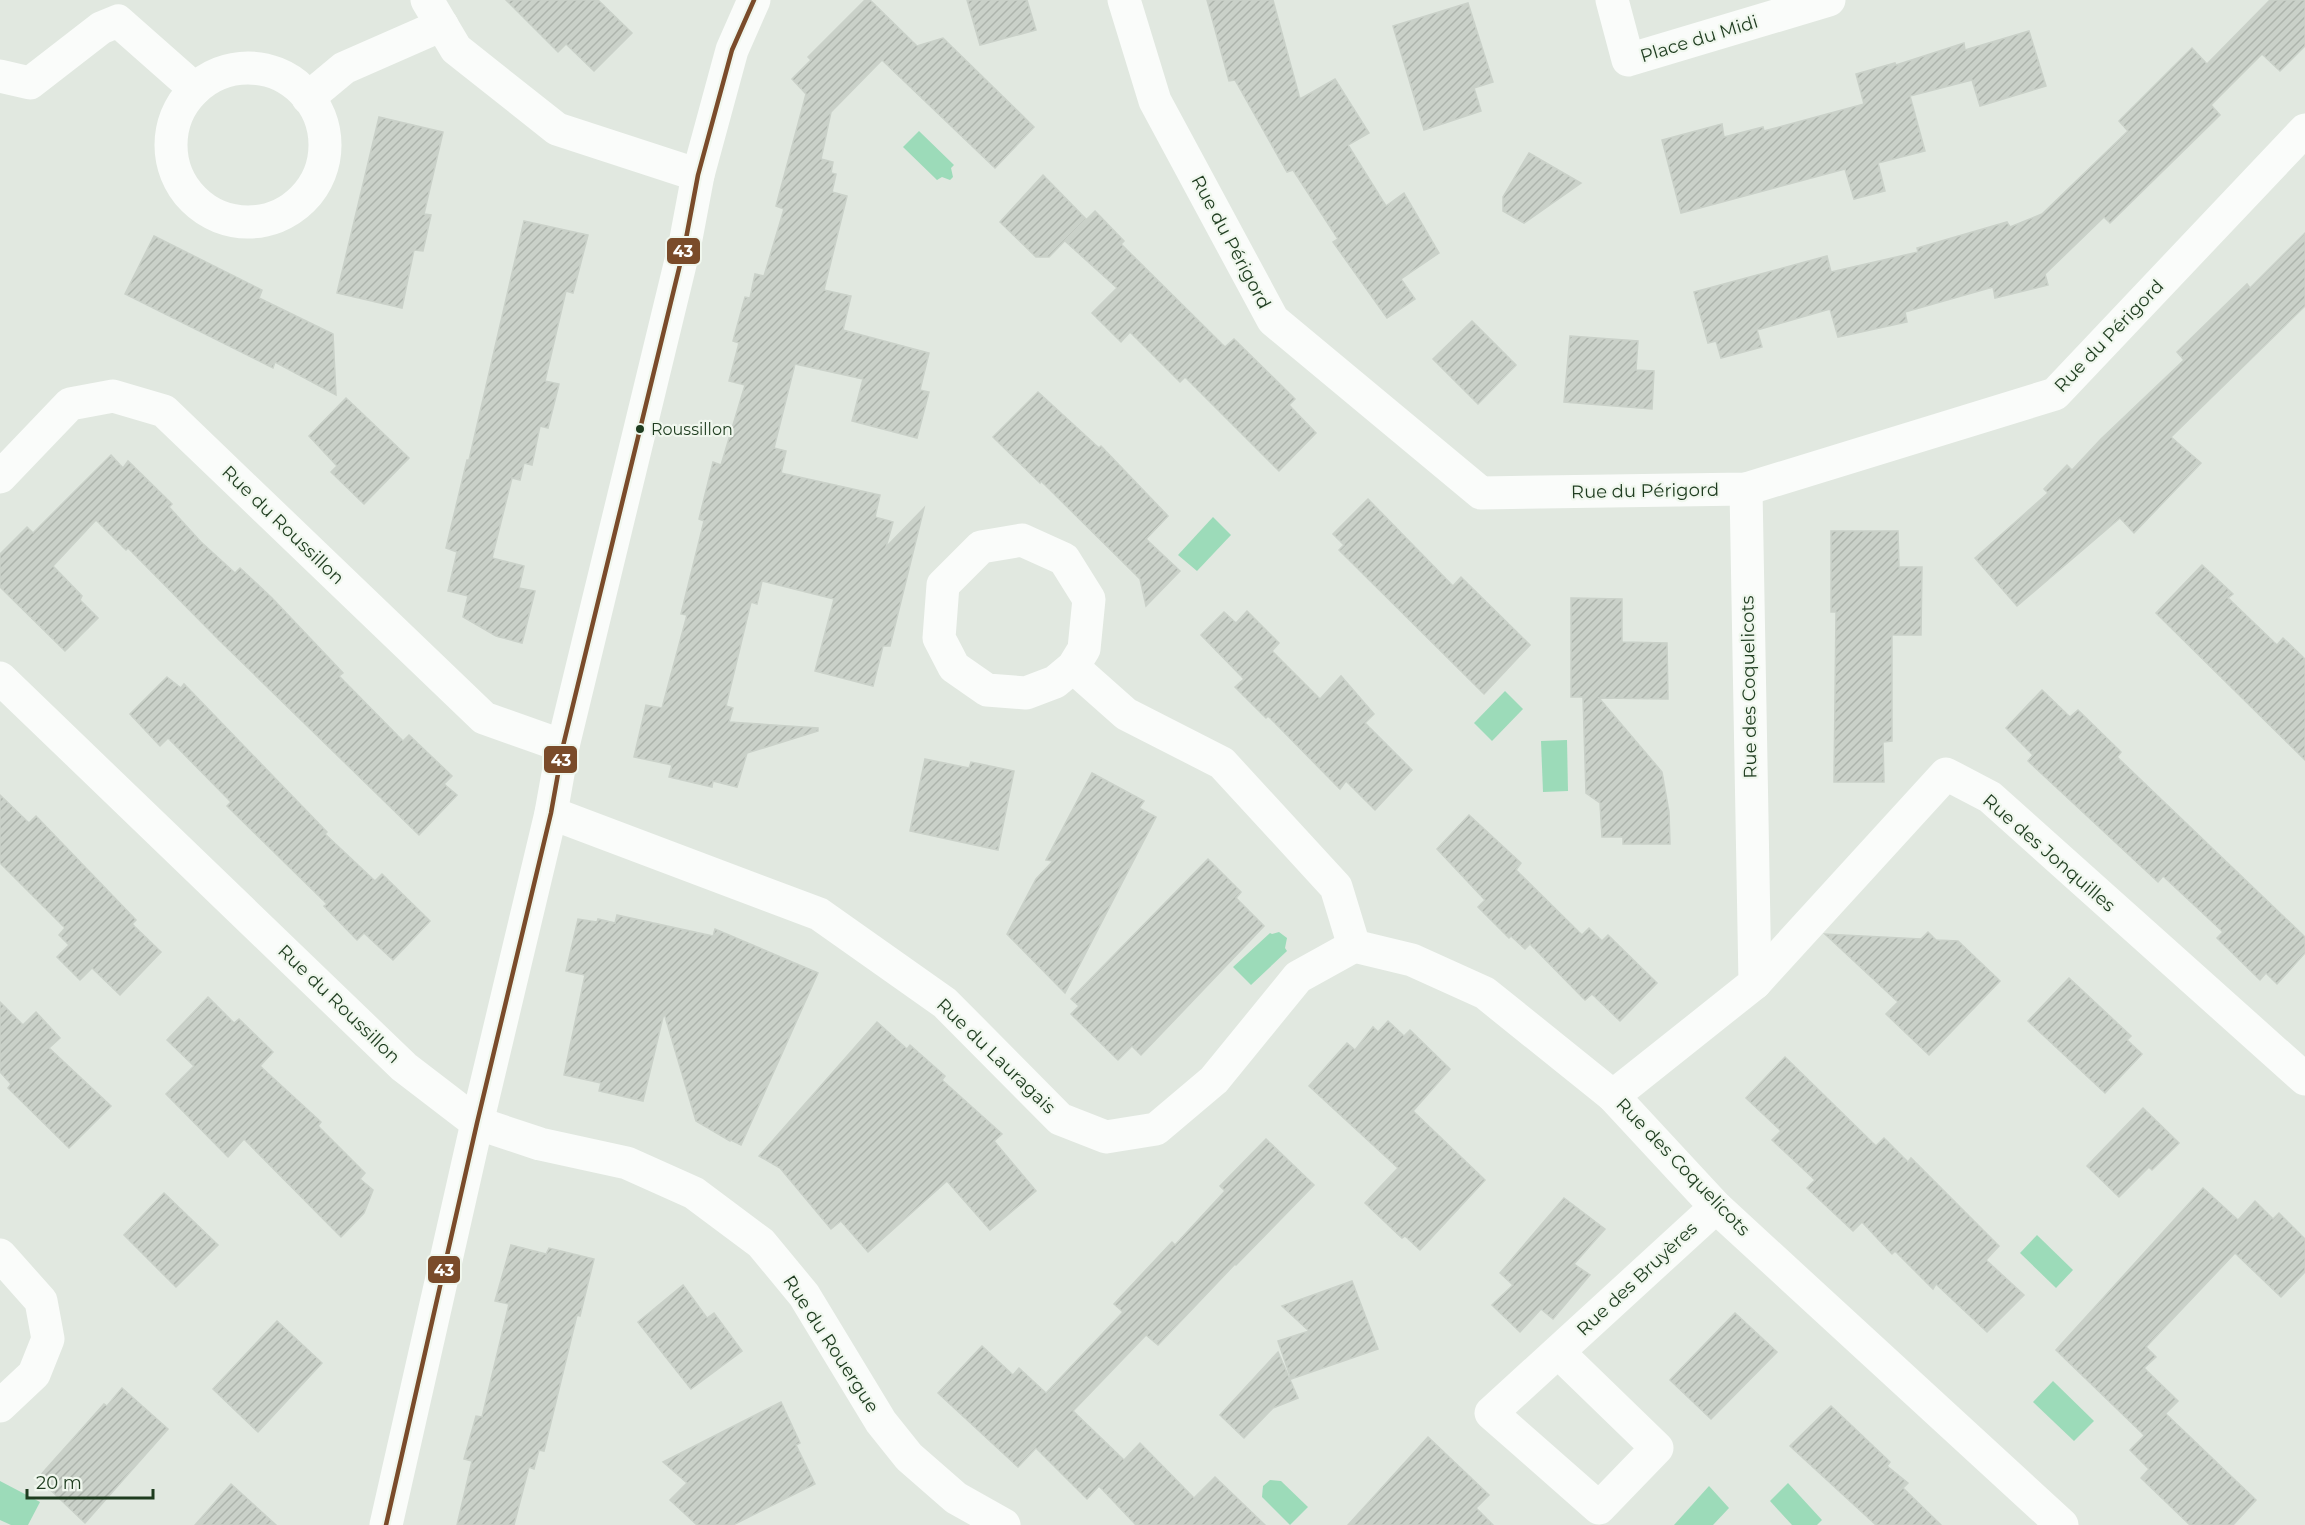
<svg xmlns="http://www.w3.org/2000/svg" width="2305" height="1525" viewBox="0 0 2305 1525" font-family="Montserrat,sans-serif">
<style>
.water{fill:#9cdbb9}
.building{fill:url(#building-hatch);stroke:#cad1c9;stroke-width:1.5}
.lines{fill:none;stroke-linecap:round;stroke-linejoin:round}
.minor{stroke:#fafcfa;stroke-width:33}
.bus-1-casing{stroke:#f0f7ee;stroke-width:9}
.bus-1{stroke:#7a4b2a;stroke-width:4.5}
.bus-dot{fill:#1e3c1f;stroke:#f0f7ee;stroke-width:2}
.labels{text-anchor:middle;stroke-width:4.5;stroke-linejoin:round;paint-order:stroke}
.bus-label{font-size:16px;fill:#1e3c1f;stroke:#f0f7ee;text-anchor:start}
.street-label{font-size:18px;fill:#1e3c1f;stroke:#f0f7ee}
.line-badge{stroke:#f0f7ee;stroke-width:2}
.badge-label{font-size:16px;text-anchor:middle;font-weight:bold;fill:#fff}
</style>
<defs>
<pattern id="building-hatch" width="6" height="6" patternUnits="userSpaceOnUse" patternTransform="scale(1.5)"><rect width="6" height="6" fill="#cad1c9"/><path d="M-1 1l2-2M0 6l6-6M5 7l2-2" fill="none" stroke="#adb4ac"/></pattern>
</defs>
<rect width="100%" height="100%" fill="#e1e8e0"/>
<!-- water -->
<g class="water">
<path d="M 919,131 L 954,165 L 951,168 L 953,177 L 950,180 L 942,177 L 937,180 L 903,147 Z"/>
<path d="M 1213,517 L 1231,535 L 1197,571 L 1178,555 Z"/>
<path d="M 1505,691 L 1523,709 L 1492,741 L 1474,723 Z"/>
<path d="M 1567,740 L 1568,791 L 1543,792 L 1541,741 Z"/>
<path d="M 1279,932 L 1287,938 L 1285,948 L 1287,951 L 1251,985 L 1233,967 L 1270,933 L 1272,934 Z"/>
<path d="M 2037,1235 L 2073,1270 L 2056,1288 L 2020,1253 Z"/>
<path d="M 2053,1381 L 2094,1421 L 2074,1441 L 2033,1402 Z"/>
<path d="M 1270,1480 L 1281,1481 L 1308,1507 L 1290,1525 L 1262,1497 L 1263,1486 Z"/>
<path d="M 0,1481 L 40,1502 L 28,1525 L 11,1525 L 0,1520 Z"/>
<path d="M 1788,1483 L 1822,1520 L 1817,1525 L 1792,1525 L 1770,1501 Z"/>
<path d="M 1709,1486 L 1729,1508 L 1713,1525 L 1674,1525 Z"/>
</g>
<!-- building -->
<g class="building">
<path d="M 506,0 L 598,0 L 632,33 L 594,71 L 566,44 L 558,52 Z"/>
<path d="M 865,0 L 870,0 L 917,46 L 943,38 L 1034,127 L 995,168 L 882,60 L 831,112 L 821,159 L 833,162 L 831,173 L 836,174 L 832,192 L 847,196 L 824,290 L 851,296 L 843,330 L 929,353 L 920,390 L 929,392 L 917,438 L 852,421 L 863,379 L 795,364 L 774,448 L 786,451 L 781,473 L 880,495 L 875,517 L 893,522 L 886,547 L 924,508 L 890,646 L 883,646 L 873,686 L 815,671 L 834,599 L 762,581 L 757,604 L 751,602 L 726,706 L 733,708 L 729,722 L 818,728 L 818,731 L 747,753 L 737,787 L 713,781 L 712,787 L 669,777 L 672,765 L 634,757 L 646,705 L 662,708 L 687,615 L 681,614 L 704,521 L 699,519 L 713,462 L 721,465 L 745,385 L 729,381 L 739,343 L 733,341 L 745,297 L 750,298 L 755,274 L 764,276 L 784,209 L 776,206 L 806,94 L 792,79 L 811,60 L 808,57 Z"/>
<path d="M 967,0 L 1027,0 L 1036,30 L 980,45 Z"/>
<path d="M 1207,0 L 1273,0 L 1300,99 L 1335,79 L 1369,133 L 1348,145 L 1386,206 L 1404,193 L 1439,253 L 1401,279 L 1415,299 L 1387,318 L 1333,242 L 1338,239 L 1293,170 L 1287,172 L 1235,80 L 1229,81 Z"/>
<path d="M 2270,0 L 2305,0 L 2305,46 L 2280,71 L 2262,54 L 2211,105 L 2220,115 L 2110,223 L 2104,217 L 2045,274 L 2048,285 L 1995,298 L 1993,287 L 1905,312 L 1907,322 L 1838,337 L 1830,309 L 1757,330 L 1762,347 L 1721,358 L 1716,341 L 1708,343 L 1694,292 L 1827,256 L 1831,272 L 1918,252 L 1917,248 L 2007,222 L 2010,227 L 2042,214 L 2128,131 L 2119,121 L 2192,48 L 2207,64 Z"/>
<path d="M 1468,3 L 1493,82 L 1474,88 L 1481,111 L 1424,130 L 1393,26 Z"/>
<path d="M 2029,31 L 2046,86 L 1980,106 L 1972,80 L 1910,96 L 1925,151 L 1878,163 L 1885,191 L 1854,199 L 1845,169 L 1681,213 L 1662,140 L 1722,124 L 1724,137 L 1763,127 L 1764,131 L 1864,104 L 1856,74 L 1895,63 L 1896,65 L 1964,43 L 1965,50 Z"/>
<path d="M 379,117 L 443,132 L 424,214 L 431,215 L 423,251 L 414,250 L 402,308 L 337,293 Z"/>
<path d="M 1529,153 L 1581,183 L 1524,223 L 1503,211 L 1503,197 Z"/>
<path d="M 1043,175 L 1086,219 L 1049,257 L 1036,257 L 1000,222 Z"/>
<path d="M 1095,211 L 1124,241 L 1121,244 L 1225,347 L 1234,339 L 1295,399 L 1289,405 L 1316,433 L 1279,471 L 1185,377 L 1180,382 L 1130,332 L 1121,342 L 1092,313 L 1117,288 L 1065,241 Z"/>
<path d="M 524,221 L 588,235 L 573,293 L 566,291 L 545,381 L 559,384 L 548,428 L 540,426 L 532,465 L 524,463 L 520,480 L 512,478 L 492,558 L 524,566 L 519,588 L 535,591 L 522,643 L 496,636 L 463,617 L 468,596 L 448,591 L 457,552 L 446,548 L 467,460 L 469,460 Z"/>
<path d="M 2305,233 L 2305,306 L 2171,437 L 2201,463 L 2134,533 L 2120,518 L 2017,606 L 1975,558 L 2048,493 L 2044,489 L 2067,465 L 2072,470 L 2101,439 L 2184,360 L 2177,352 L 2247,284 L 2250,288 Z"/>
<path d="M 154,236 L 262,290 L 259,298 L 333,334 L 336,395 L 275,362 L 273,368 L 125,294 Z"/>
<path d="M 1472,321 L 1516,365 L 1478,404 L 1433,359 Z"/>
<path d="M 1570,336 L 1638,341 L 1636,370 L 1654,371 L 1652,409 L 1564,402 Z"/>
<path d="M 1038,392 L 1099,448 L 1101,446 L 1168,516 L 1146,539 L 1180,571 L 1146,606 L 1140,579 L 1041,481 L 1040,483 L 993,437 Z"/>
<path d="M 346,398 L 409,458 L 364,504 L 331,472 L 337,466 L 309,436 Z"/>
<path d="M 111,455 L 123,468 L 128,461 L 172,504 L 169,507 L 201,542 L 235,573 L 240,568 L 272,598 L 343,673 L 339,676 L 403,741 L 409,735 L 452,776 L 444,784 L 457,795 L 419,835 L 219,640 L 128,548 L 126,550 L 96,520 L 53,566 L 82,596 L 80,600 L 98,618 L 65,651 L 0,587 L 0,554 L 27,527 L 33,533 Z"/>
<path d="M 1368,499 L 1453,586 L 1461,577 L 1530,645 L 1484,694 L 1339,550 L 1344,545 L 1333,534 Z"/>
<path d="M 1831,531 L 1898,531 L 1899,567 L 1922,567 L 1921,635 L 1892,635 L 1892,741 L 1883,742 L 1884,782 L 1834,782 L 1836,612 L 1831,612 Z"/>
<path d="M 2202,565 L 2233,594 L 2228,598 L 2277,645 L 2283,638 L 2305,659 L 2305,760 L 2156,613 Z"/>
<path d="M 1571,598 L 1622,599 L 1622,642 L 1667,643 L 1668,699 L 1599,698 L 1662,772 L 1669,812 L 1670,844 L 1623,844 L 1623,837 L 1602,837 L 1600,803 L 1586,793 L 1583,697 L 1571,697 Z"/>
<path d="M 1247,611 L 1279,643 L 1272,651 L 1320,699 L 1341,676 L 1374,714 L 1365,723 L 1412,770 L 1375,810 L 1346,781 L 1340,789 L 1268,716 L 1266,718 L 1235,687 L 1244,679 L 1201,635 L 1224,612 L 1236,623 Z"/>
<path d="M 167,677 L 181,688 L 184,684 L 327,832 L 325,834 L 375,881 L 382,874 L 430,921 L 393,960 L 364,933 L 357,940 L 324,906 L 327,904 L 227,806 L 231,802 L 168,738 L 160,746 L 130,714 Z"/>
<path d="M 2042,690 L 2070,717 L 2078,710 L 2121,752 L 2117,757 L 2305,937 L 2305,953 L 2277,984 L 2266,973 L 2260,980 L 2217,938 L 2223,932 L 2163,876 L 2158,882 L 2028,761 L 2033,755 L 2006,728 Z"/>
<path d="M 925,759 L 969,768 L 971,762 L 1014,771 L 998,850 L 910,831 Z"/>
<path d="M 1092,773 L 1144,801 L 1139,808 L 1156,817 L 1065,993 L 1007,934 L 1036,879 L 1053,861 L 1046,860 Z"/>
<path d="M 0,795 L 29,823 L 36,816 L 136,920 L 132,924 L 161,952 L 120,995 L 92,968 L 80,980 L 57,957 L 69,945 L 59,935 L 65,928 L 0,863 Z"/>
<path d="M 1469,815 L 1521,863 L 1516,870 L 1582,935 L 1589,928 L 1602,941 L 1608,935 L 1657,983 L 1620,1021 L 1592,994 L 1585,1000 L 1530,944 L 1525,949 L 1511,936 L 1509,938 L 1478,907 L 1485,900 L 1437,849 Z"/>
<path d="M 1208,859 L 1241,892 L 1236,898 L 1264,926 L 1141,1055 L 1132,1046 L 1118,1060 L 1071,1014 L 1079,1006 L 1071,999 Z"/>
<path d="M 617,915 L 713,936 L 715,929 L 818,973 L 741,1145 L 731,1140 L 730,1141 L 696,1121 L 664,1013 L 643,1101 L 599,1091 L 601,1083 L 564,1075 L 585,975 L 566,971 L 578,919 L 597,922 L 598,919 L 615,923 Z"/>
<path d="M 1928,932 L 1936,940 L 1958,941 L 2000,981 L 1929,1055 L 1886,1014 L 1898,1002 L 1825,934 L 1921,939 Z"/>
<path d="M 2069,978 L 2131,1036 L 2127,1040 L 2142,1054 L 2105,1093 L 2028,1021 Z"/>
<path d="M 208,997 L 234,1023 L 239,1019 L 273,1052 L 260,1066 L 321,1122 L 318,1126 L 365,1173 L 360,1179 L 373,1190 L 364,1213 L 341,1237 L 244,1139 L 228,1157 L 166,1094 L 194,1066 L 167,1040 Z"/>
<path d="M 0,1002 L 23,1025 L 36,1012 L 60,1038 L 49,1048 L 111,1106 L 69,1148 L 8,1088 L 11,1084 L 0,1072 Z"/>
<path d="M 1388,1021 L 1404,1036 L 1410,1030 L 1450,1069 L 1413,1111 L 1485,1180 L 1420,1250 L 1405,1236 L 1402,1238 L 1365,1203 L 1398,1168 L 1309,1086 L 1347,1043 L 1355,1050 L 1373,1027 L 1378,1032 Z"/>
<path d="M 877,1022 L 907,1049 L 910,1045 L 945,1076 L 942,1080 L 1002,1134 L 994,1141 L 1036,1191 L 990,1230 L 947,1181 L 868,1252 L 841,1221 L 831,1229 L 780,1168 L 759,1156 Z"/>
<path d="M 1785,1057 L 1876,1146 L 1884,1138 L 1908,1162 L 1911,1158 L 1999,1246 L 1986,1260 L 2024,1295 L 1987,1332 L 1936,1284 L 1933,1289 L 1895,1251 L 1892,1254 L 1862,1222 L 1853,1231 L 1807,1188 L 1815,1180 L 1772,1140 L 1781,1131 L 1746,1098 Z"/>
<path d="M 2143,1108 L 2179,1143 L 2152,1170 L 2149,1167 L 2119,1197 L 2087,1166 Z"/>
<path d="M 1266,1139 L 1314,1185 L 1236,1265 L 1235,1264 L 1158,1345 L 1146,1335 L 1073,1411 L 1124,1460 L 1140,1443 L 1194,1498 L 1215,1477 L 1265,1525 L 1136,1525 L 1099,1486 L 1087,1499 L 1036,1448 L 1018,1467 L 938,1393 L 982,1346 L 1013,1375 L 1019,1368 L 1046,1393 L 1123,1312 L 1114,1304 L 1172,1242 L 1175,1245 L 1225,1191 L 1220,1186 Z"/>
<path d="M 2203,1188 L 2238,1220 L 2255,1201 L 2273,1219 L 2279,1213 L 2305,1239 L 2305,1272 L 2281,1297 L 2235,1253 L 2146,1347 L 2156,1357 L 2144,1368 L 2178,1401 L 2144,1435 L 2056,1350 Z"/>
<path d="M 164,1193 L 218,1245 L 176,1287 L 124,1235 Z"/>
<path d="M 1564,1198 L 1605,1229 L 1574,1264 L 1590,1275 L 1553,1319 L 1541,1309 L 1520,1332 L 1492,1305 L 1513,1285 L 1500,1273 Z"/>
<path d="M 511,1245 L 546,1254 L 549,1248 L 594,1259 L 580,1316 L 577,1315 L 544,1451 L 539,1450 L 534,1469 L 529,1467 L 514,1525 L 457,1525 L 472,1461 L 464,1459 L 476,1416 L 482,1417 L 509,1304 L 495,1301 Z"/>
<path d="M 1352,1281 L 1378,1349 L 1291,1379 L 1278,1341 L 1309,1331 L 1282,1306 Z"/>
<path d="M 683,1285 L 707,1318 L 714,1313 L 742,1351 L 691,1389 L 638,1322 Z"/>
<path d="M 1735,1313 L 1777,1352 L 1711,1419 L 1670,1380 Z"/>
<path d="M 277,1321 L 322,1363 L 258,1432 L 213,1389 Z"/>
<path d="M 1278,1352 L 1298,1398 L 1273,1408 L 1244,1438 L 1220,1415 Z"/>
<path d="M 122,1388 L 168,1429 L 85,1523 L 38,1478 L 104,1404 L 107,1406 Z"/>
<path d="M 781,1402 L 800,1443 L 796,1445 L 815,1484 L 733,1525 L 697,1525 L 670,1500 L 687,1483 L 663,1462 Z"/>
<path d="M 1831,1406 L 1890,1462 L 1887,1466 L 1908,1483 L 1903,1488 L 1941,1525 L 1876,1525 L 1790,1446 Z"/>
<path d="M 2166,1414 L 2256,1500 L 2233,1525 L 2190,1525 L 2141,1478 L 2149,1469 L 2130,1450 Z"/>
<path d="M 1428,1437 L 1489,1495 L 1476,1508 L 1493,1525 L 1348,1525 Z"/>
<path d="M 231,1484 L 276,1525 L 195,1525 Z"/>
</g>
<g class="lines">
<!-- minor -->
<g class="minor">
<path d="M 427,0 L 456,49 L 557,129 L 698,175"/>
<path d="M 1124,0 L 1155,101 L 1273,320 L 1481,493 L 1746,489 L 2055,394 L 2305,130"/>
<path d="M 1612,0 L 1628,60 L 1829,0"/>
<circle cx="248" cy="145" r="77"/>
<path d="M 0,76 L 30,83 L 101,28 L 118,21 L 195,89"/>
<path d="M 308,98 L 344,68 L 442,25"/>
<path d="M 0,477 L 70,404 L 113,396 L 164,411 L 484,718 L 563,746"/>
<path d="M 1746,489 L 1755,983 L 1613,1096 L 1716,1207 L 2062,1525"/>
<path d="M 1073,667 L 1055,682 L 1026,693 L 987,690 L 954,667 L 939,638 L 943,585 L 981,547 L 1022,540 L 1064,559 L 1089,599 L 1084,649 L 1073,667 L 1126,714 L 1222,763 L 1336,887 L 1354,946"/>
<path d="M 0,678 L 404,1067 L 477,1123 L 540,1144 L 627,1163 L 694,1193 L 761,1243 L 804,1295 L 881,1422 L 909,1457 L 956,1498 L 1004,1525"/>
<path d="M 551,813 L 819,914 L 945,1003 L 1060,1119 L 1106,1137 L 1156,1129 L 1214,1080 L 1298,977 L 1354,946 L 1412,960 L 1485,993 L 1613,1096"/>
<path d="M 1755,983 L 1946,774 L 1990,797 L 2305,1079"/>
<path d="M 0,1255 L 41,1301 L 48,1339 L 34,1374 L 0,1406"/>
<path d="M 1558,1352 L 1657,1448 L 1599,1508 L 1491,1413 L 1716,1207"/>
<path d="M 386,1525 L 477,1123 L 551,813 L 563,746 L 685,244 L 698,175 L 732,50 L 754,0"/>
</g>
<!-- bus-1 casing -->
<g class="bus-1-casing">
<path id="bus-1" d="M 386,1525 L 477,1123 L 551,813 L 563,746 L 685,244 L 698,175 L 732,50 L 754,0"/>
</g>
<!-- bus-1 -->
<use href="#bus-1" class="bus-1"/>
</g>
<!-- markers -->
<circle class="bus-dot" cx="640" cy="429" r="5"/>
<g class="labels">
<!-- bus labels -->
<g class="bus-label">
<text x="651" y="435">Roussillon</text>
</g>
<!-- street labels -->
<g class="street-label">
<text transform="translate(1699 39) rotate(-17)" y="6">Place du Midi</text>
<text transform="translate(1231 242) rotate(62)" y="6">Rue du Périgord</text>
<text transform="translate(2109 336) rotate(-46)" y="6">Rue du Périgord</text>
<text transform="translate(1645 491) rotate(-1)" y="6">Rue du Périgord</text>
<text transform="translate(283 525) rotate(44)" y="6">Rue du Roussillon</text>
<text transform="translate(1749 687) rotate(-91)" y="6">Rue des Coquelicots</text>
<text transform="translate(2049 853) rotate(41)" y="6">Rue des Jonquilles</text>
<text transform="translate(339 1004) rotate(44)" y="6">Rue du Roussillon</text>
<text transform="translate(996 1056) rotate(44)" y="6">Rue du Lauragais</text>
<text transform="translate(1683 1167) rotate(46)" y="6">Rue des Coquelicots</text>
<text transform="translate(1637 1279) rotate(-43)" y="6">Rue des Bruyères</text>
<text transform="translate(831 1344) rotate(57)" y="6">Rue du Rouergue</text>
</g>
</g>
<g class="line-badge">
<rect x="666" y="237" width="35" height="28" rx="6" fill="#7a4b2a"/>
<rect x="543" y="745" width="35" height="29" rx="6" fill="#7a4b2a"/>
<rect x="427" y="1255" width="34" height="29" rx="6" fill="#7a4b2a"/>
</g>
<g class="badge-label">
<text x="683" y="257">43</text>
<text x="561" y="766">43</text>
<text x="444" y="1276">43</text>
</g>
<!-- scale -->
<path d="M27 1489v9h126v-9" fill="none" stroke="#1e3c1f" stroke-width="3"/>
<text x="36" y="1489" font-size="18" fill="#1e3c1f" stroke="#f0f7ee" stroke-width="4.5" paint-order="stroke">20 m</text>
</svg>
